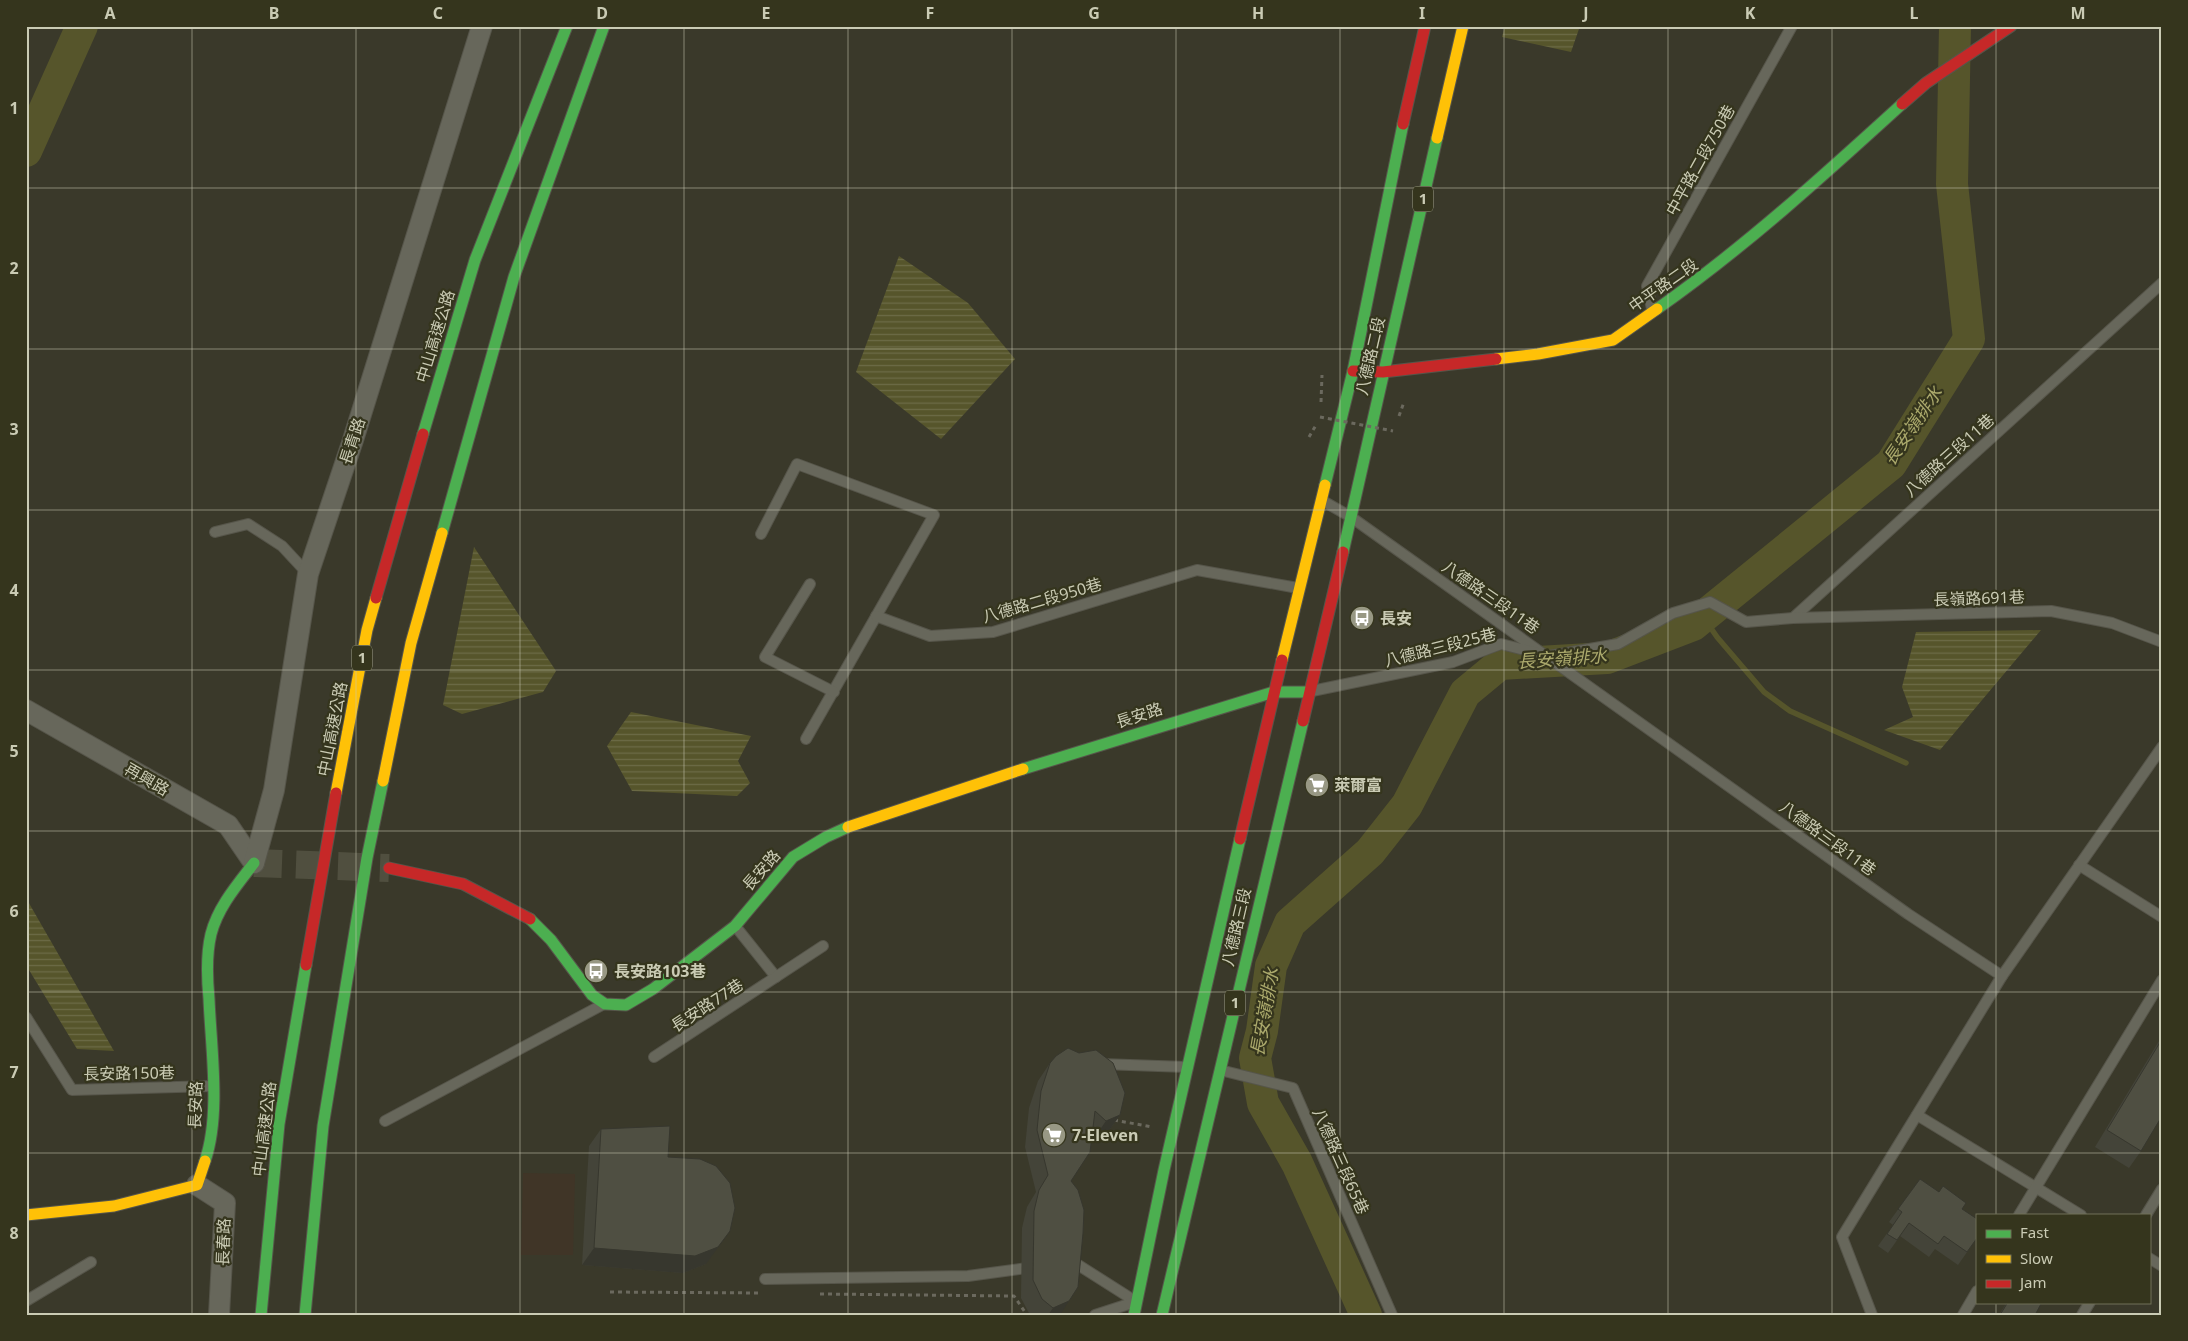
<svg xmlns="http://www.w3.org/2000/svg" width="2188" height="1341" viewBox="0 0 2188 1341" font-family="'Noto Sans','Noto Sans TC',sans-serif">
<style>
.grass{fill:#403527}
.water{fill:url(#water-rules)}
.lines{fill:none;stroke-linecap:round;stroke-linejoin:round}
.stream{stroke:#56552b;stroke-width:5.5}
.river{stroke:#56552b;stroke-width:32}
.secondary-tunnel{stroke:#504f3f;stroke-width:28;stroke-dasharray:28 14;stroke-linecap:butt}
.lane-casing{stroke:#56554a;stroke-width:12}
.street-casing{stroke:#56554a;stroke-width:22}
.fast-casing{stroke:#56554a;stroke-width:13}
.slow-casing{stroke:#56554a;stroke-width:13}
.jam-casing{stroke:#56554a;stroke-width:13}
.path{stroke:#6b695e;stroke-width:3;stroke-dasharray:4 4;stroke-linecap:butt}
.lane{stroke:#67675b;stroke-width:10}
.street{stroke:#67675b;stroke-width:20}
.fast{stroke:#4caf50;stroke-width:11}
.slow{stroke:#ffc107;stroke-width:11}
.jam{stroke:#c62828;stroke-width:11}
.path-bridge{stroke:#6b695e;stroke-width:3;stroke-dasharray:4 4;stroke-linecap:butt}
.wall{fill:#444439}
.shaded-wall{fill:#37372e}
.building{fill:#4f4f42;stroke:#37372e}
.grid{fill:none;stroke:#cacbb4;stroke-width:1;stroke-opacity:0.55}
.labels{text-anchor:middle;stroke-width:4.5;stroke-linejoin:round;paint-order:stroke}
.shield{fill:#35351d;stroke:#9d9e87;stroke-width:1}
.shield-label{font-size:15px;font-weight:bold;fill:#cacbb4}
.street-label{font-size:16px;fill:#cacbb4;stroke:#35351d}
.poi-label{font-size:16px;font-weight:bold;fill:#cacbb4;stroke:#35351d;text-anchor:start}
.water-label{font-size:18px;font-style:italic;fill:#aba96c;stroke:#35351d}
.neatline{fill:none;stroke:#cacbb4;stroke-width:2}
.grid-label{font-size:16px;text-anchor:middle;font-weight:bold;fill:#cacbb4}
</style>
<defs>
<pattern id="water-rules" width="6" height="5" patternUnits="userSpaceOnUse" patternTransform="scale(1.25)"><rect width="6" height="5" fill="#56552b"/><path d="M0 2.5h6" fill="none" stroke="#6d6c47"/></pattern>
</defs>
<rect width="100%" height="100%" fill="#3a392a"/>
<!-- grass -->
<path class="grass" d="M 523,1173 L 575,1174 L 573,1255 L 521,1255 Z"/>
<!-- water -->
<g class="water">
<path d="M 1505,26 L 1580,26 L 1571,52 L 1502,37 Z"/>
<path d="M 899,256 L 968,303 L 1015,359 L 941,439 L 856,372 Z"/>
<path d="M 474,547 L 556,671 L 543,692 L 462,714 L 443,705 Z"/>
<path d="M 2041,630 L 1940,750 L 1884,730 L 1913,717 L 1902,687 L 1916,632 Z"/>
<path d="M 631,712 L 751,736 L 738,761 L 750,783 L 737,796 L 632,791 L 607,746 Z"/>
<path d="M 26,898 L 114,1051 L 77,1049 L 26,965 Z"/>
</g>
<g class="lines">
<!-- stream -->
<path class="stream" d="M 1695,605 L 1717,637 L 1764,692 L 1790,711 L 1906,763"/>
<!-- river -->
<g class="river">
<path d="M 26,151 L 82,26"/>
<path d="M 1366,1315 L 1297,1163 L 1263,1103 L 1255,1058 L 1262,1031 L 1271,966 L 1290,923 L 1370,852 L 1407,805 L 1465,693 L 1500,664 L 1607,658 L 1693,625 L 1891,464 L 1969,339 L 1952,184 L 1955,26"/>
</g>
<!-- secondary-tunnel -->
<path class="secondary-tunnel" d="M 254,863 L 389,868"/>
<!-- lane casing -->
<g class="lane-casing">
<g id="lane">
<path d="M 1652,309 L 1647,286 L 1792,26"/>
<path d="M 1323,501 L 1351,517 L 1908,914 L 2002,976"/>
<path d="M 215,532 L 248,524 L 282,546 L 308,574"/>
<path d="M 761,534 L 797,464 L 934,515 L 806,739"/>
<path d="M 810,584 L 765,657 L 834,692"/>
<path d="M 876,616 L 930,636 L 993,632 L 1197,570 L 1298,588"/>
<path d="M 1793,618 L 2162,283"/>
<path d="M 1312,691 L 1453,662 L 1501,644 L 1549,656 L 1618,644 L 1673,613 L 1710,602 L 1746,622 L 1793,618 L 2051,611 L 2112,623 L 2162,642"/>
<path d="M 2079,865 L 2162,917"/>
<path d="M 736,927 L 776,977"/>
<path d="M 26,1017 L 72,1090 L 212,1086"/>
<path d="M 654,1057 L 823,946"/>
<path d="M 1101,1064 L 1187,1067"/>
<path d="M 1220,1070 L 1293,1088 L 1392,1315"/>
<path d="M 1917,1115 L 2081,1215"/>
<path d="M 385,1121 L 602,1005"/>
<path d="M 2019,1215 L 2162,980"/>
<path d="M 2146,1215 L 2162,1189"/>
<path d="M 2149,1258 L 2162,1266"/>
<path d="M 1068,1262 L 1072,1261 L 1135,1301"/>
<path d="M 765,1279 L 968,1276 L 1034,1267"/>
<path d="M 26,1301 L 91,1262"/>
<path d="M 1095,1315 L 1135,1302"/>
<path d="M 1872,1315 L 1842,1237 L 2002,976 L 2162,747"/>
<path d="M 1963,1315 L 1977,1291"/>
<path d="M 2082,1315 L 2090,1302"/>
</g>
</g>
<!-- street casing -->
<g class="street-casing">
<g id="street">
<path d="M 26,710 L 228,825 L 254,863"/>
<path d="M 254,863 L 274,790 L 308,574 L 353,440 L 482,26"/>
<path d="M 197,1185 L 225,1203 L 219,1315"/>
</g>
</g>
<!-- fast casing -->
<g class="fast-casing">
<g id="fast">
<path d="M 1657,309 C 1745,247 1823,176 1902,104"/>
<path d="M 423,434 L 475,260 L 567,26"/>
<path d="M 1325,485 L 1353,371 L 1403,124"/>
<path d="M 442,533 L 514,277 L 604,26"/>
<path d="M 1343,552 L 1437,138"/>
<path d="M 1023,769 L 1274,692 L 1308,692"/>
<path d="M 530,919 L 551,940 L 592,995 L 605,1004 L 626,1005 L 653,989 L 735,926 L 793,857 L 826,837 L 848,827"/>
<path d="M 205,1161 C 221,1114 211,1049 209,999 C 207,978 206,955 211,934 C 218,907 237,885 254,863"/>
<path d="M 261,1315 L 279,1124 L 306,965"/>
<path d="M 305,1315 L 323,1126 L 367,858 L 383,781"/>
<path d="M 1134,1315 L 1164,1170 L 1240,839"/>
<path d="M 1162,1315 L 1303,721"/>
</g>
</g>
<!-- slow casing -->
<g class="slow-casing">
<g id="slow">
<path d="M 1437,138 L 1463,26"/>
<path d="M 1496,359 L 1538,354 L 1613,340 L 1657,309"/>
<path d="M 1282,660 L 1325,485"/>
<path d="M 383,781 L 411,643 L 442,533"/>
<path d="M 336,793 L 367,630 L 376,598"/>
<path d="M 848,827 L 1023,769"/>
<path d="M 26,1215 L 114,1206 L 197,1185 L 205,1161"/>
</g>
</g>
<!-- jam casing -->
<g class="jam-casing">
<g id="jam">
<path d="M 1902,104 L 1926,83 L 2011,26"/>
<path d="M 1403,124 L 1425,26"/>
<path d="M 1353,371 L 1383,372 L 1496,359"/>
<path d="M 376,598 L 423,434"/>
<path d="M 1303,721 L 1343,552"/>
<path d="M 1240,839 L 1282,660"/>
<path d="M 389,868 L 463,884 L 530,919"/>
<path d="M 306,965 L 336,793"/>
</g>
</g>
<!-- path -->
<g class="path">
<path d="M 1321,402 L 1322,375"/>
<path d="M 1399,416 L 1404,402"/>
<path d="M 1309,437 L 1316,425"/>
<path d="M 1114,1120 L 1152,1127"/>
<path d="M 610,1292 L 762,1293"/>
<path d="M 820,1294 L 1014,1296 L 1027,1315"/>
</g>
<!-- lane -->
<use href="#lane" class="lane"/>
<!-- street -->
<use href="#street" class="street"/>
<!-- fast -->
<use href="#fast" class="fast"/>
<!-- slow -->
<use href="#slow" class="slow"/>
<!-- jam -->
<use href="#jam" class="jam"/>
<!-- path-bridge -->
<path class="path-bridge" d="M 1320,417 L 1393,431"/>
</g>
<!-- wall -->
<g class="wall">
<path d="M 2162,1036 L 2162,1116 L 2141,1151 L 2129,1168 L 2095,1147 Z"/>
<path d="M 1050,1063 L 1120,1115 L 1108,1132 L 1094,1138 L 1092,1136 L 1071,1181 L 1060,1315 L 1030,1315 L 1021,1298 L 1022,1228 L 1027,1207 L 1036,1192 L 1025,1147 L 1029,1108 L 1038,1081 Z"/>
<path d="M 601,1129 L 706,1264 L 683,1273 L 582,1265 L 589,1146 Z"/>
<path d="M 1920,1179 L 1977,1238 L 1958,1265 L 1935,1249 L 1929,1257 L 1900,1236 L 1888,1253 L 1878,1246 L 1893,1225 L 1889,1222 Z"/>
<path d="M 2007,1302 L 2042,1302 L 2035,1315 L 1999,1315 Z"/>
</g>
<!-- shaded-wall -->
<g class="shaded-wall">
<path d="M 1120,1115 L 1108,1132 L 1094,1138 L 1106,1121 Z"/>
<path d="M 730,1231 L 706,1264 L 683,1273 L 582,1265 L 594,1248 Z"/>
<path d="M 1069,1301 L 1060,1315 L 1048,1315 L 1053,1308 Z"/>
</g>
<!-- building -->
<g class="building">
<path d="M 2162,1039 L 2162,1116 L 2141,1151 L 2107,1130 Z"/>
<path d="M 1068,1048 L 1079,1053 L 1096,1050 L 1113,1063 L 1125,1093 L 1120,1115 L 1106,1121 L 1095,1111 L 1090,1152 L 1071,1181 L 1078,1190 L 1084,1210 L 1083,1233 L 1078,1287 L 1069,1301 L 1053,1308 L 1042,1299 L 1033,1280 L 1034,1211 L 1039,1190 L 1048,1175 L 1037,1130 L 1041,1091 L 1050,1063 L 1056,1056 Z"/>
<path d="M 670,1126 L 668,1157 L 700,1159 L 716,1166 L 730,1183 L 735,1208 L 730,1231 L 718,1247 L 695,1256 L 594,1248 L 601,1129 Z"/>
<path d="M 1920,1179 L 1939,1192 L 1943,1186 L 1966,1203 L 1962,1209 L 1977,1219 L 1977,1238 L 1967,1252 L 1944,1236 L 1938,1244 L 1909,1223 L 1897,1240 L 1887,1234 L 1902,1212 L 1898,1209 Z"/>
<path d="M 2008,1302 L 2042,1302 L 2035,1315 L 2000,1315 Z"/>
<path d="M 1993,1312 L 1999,1315 L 1991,1315 Z"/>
</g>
<!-- grid -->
<path class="grid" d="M 192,26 L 192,1315M 356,26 L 356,1315M 520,26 L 520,1315M 684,26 L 684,1315M 848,26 L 848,1315M 1012,26 L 1012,1315M 1176,26 L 1176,1315M 1340,26 L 1340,1315M 1504,26 L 1504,1315M 1668,26 L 1668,1315M 1832,26 L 1832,1315M 1996,26 L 1996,1215M 26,188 L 2162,188M 26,349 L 2162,349M 26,510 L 2162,510M 26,670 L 2162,670M 26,831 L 2162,831M 26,992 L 2162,992M 26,1153 L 2162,1153M 1996,1302 L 1996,1315"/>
<!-- icons -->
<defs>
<g id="bus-disc" transform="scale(1.25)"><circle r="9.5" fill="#989884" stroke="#35351d"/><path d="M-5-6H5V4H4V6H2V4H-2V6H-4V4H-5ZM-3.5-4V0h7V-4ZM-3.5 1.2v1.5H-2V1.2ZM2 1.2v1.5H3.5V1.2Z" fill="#fff"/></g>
<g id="supermarket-disc" transform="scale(1.25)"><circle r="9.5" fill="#989884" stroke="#35351d"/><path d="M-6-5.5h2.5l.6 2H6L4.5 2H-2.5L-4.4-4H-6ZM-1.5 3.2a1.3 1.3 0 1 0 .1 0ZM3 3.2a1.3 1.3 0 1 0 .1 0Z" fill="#fff"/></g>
</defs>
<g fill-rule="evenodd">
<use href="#bus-disc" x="1362" y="618"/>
<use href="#supermarket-disc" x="1317" y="785"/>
<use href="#bus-disc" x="596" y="971"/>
<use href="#supermarket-disc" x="1054" y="1135"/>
</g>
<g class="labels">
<!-- shield labels -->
<g class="shield">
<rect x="1413" y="186.5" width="20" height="25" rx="4"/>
<rect x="352" y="645.5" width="20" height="25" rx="4"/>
<rect x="1225" y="990.5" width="20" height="25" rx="4"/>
</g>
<g class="shield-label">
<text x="1423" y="204">1</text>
<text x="362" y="663">1</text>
<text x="1235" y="1008">1</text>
</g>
<!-- street labels -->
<g class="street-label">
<text transform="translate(1700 160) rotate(-61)" y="6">中平路二段750巷</text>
<text transform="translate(1663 285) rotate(-35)" y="6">中平路二段</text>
<text transform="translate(435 336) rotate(-73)" y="6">中山高速公路</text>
<text transform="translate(1370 356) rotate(-77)" y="6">八德路二段</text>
<text transform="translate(352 441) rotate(-72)" y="6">長青路</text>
<text transform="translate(1949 455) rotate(-42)" y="6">八德路三段11巷</text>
<text transform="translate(1491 597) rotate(35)" y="6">八德路三段11巷</text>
<text transform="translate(1979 598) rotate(-2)" y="6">長嶺路691巷</text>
<text transform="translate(1042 600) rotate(-16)" y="6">八德路二段950巷</text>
<text transform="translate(1440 647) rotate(-14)" y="6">八德路三段25巷</text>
<text transform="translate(1139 715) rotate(-18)" y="6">長安路</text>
<text transform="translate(332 729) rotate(-79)" y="6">中山高速公路</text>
<text transform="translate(147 779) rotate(30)" y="6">再興路</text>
<text transform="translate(1828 838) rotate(36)" y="6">八德路三段11巷</text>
<text transform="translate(761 870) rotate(-49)" y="6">長安路</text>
<text transform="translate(1236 927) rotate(-77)" y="6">八德路三段</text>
<text transform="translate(707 1005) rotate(-33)" y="6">長安路77巷</text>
<text transform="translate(129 1073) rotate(-1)" y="6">長安路150巷</text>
<text transform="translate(195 1105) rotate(-88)" y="6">長安路</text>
<text transform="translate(264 1129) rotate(-83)" y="6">中山高速公路</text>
<text transform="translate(1341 1161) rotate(66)" y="6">八德路三段65巷</text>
<text transform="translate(223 1242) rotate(-88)" y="6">長春路</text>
</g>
<!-- poi labels -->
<g class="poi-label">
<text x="1380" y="624">長安</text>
<text x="1334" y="791">萊爾富</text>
<text x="614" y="977">長安路103巷</text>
<text x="1072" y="1141">7-Eleven</text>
</g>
<!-- water labels -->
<g class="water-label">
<text transform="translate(1913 426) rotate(-56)" y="6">長安嶺排水</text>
<text transform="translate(1562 659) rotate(-4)" y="6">長安嶺排水</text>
<text transform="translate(1265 1012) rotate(-80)" y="6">長安嶺排水</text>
</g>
</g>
<!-- border -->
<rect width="2188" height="1341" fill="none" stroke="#35351d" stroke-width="55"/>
<!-- legend -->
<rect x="1976" y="1214" width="175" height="90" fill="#35351d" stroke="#717159"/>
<rect x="1986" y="1230" width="25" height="8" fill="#4caf50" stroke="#717159"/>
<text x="2020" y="1238" font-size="15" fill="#cacbb4">Fast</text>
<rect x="1986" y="1255" width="25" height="8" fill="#ffc107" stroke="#717159"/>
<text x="2020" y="1264" font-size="15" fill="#cacbb4">Slow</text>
<rect x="1986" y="1280" width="25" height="8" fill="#c62828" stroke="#717159"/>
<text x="2020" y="1288" font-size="15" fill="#cacbb4">Jam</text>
<rect x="28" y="28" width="2132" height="1286" class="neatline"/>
<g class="grid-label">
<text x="110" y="19">A</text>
<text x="274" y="19">B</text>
<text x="438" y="19">C</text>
<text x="602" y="19">D</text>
<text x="766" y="19">E</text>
<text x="930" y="19">F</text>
<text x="1094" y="19">G</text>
<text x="1258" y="19">H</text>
<text x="1422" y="19">I</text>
<text x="1586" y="19">J</text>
<text x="1750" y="19">K</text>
<text x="1914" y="19">L</text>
<text x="2078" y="19">M</text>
<text x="14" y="114">1</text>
<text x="14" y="274">2</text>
<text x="14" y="435">3</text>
<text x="14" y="596">4</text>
<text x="14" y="757">5</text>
<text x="14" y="917">6</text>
<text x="14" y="1078">7</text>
<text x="14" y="1239">8</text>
</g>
</svg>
